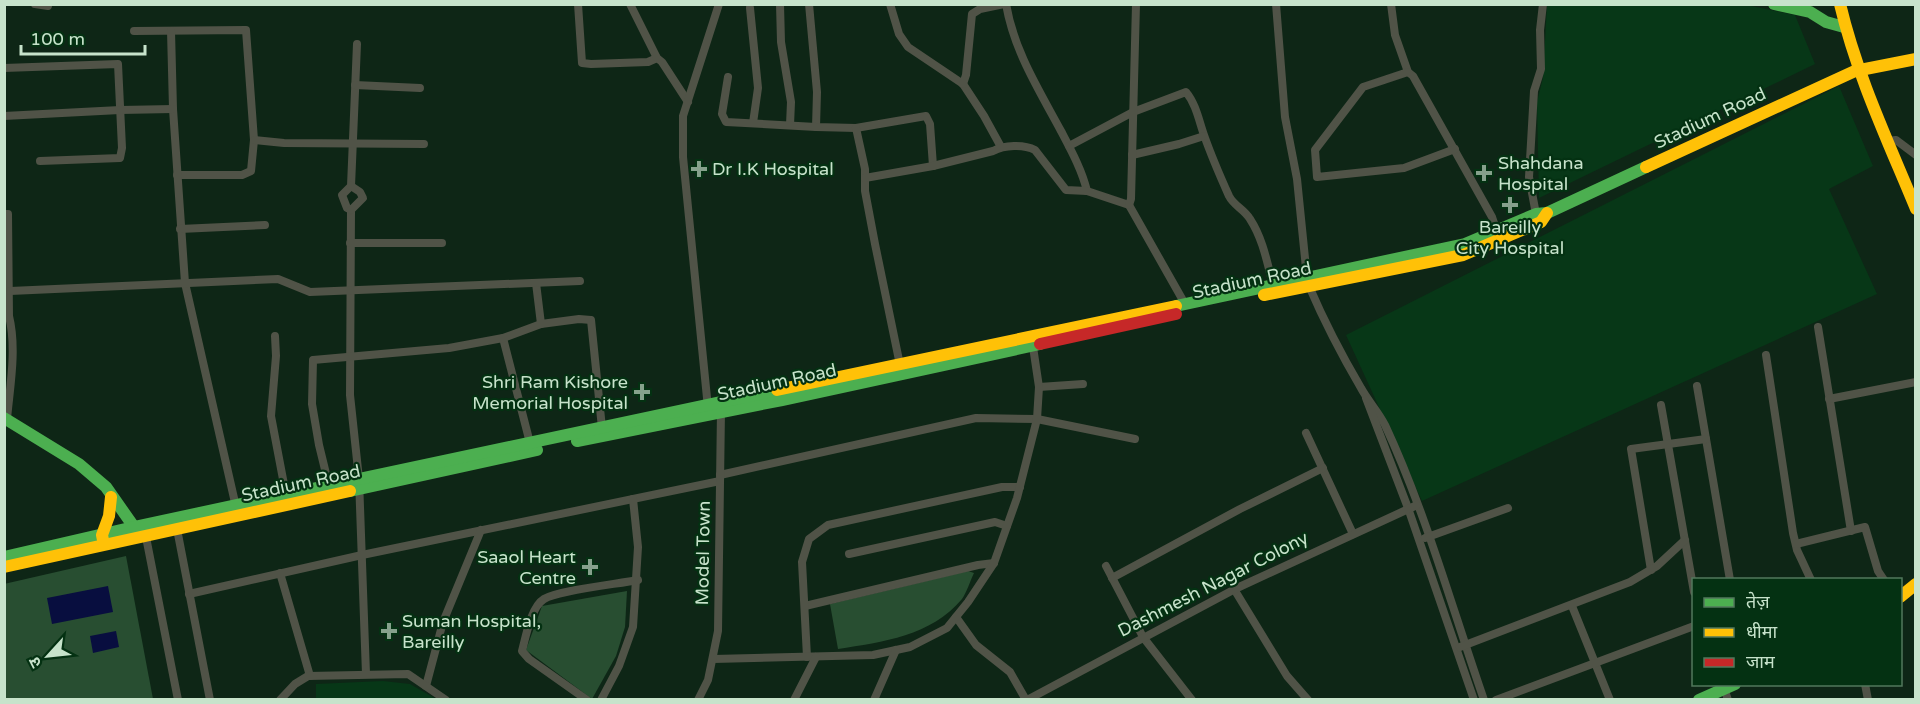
<svg xmlns="http://www.w3.org/2000/svg" width="1920" height="704" viewBox="0 0 1920 704" font-family="'Varela Round','Noto Sans Devanagari',sans-serif">
<style>
.built{fill:#073717}
.green{fill:#284e31}
.water{fill:#080e3f}
.lines{fill:none;stroke-linecap:round;stroke-linejoin:round}
.street{stroke:#505347;stroke-width:8}
.fast{stroke:#4caf50;stroke-width:12}
.slow{stroke:#ffc107;stroke-width:12}
.jam{stroke:#c62828;stroke-width:12}
.poi-dot{fill:#86a18c;stroke:#043112;stroke-width:2}
.labels{text-anchor:middle;stroke-width:4.5;stroke-linejoin:round;paint-order:stroke}
.street-label{font-size:18px;fill:#c7e3cb;stroke:#043112}
.poi-label{font-size:18px;fill:#c7e3cb;stroke:#043112;text-anchor:start}
</style>
<rect width="100%" height="100%" fill="#0e2616"/>
<!-- built -->
<g class="built">
<path d="M 1742,4 L 1795,15 L 1815,64 L 1539,198 L 1537,102 L 1543,78 L 1547,5 Z"/>
<path d="M 1839,86 L 1873,166 L 1829,189 L 1877,294 L 1422,501 L 1346,335 Z"/>
<path d="M 383,681 L 410,684 L 436,699 L 316,699 L 316,684 Z"/>
</g>
<!-- green -->
<g class="green">
<path d="M 126,556 L 153,699 L 5,699 L 4,584 Z"/>
<path d="M 968,571 L 974,573 C 970,581 967,592 962,599 C 931,636 883,642 838,649 L 830,604 Z"/>
<path d="M 627,591 L 625,627 L 616,656 L 592,699 L 526,650 L 542,606 Z"/>
</g>
<!-- water -->
<g class="water">
<path d="M 108,586 L 113,612 L 52,624 L 47,598 Z"/>
<path d="M 116,631 L 119,647 L 93,653 L 90,636 Z"/>
</g>
<g class="lines">
<!-- street -->
<g class="street">
<path d="M 35,4 L 48,6"/>
<path d="M 578,4 L 582,63 L 591,64 L 648,62 L 657,58"/>
<path d="M 630,4 L 657,58 L 662,62 L 688,102"/>
<path d="M 780,4 L 781,42 L 791,102 L 790,125"/>
<path d="M 809,4 L 817,92 L 816,127"/>
<path d="M 890,4 L 899,34 L 908,47 L 963,84 L 984,116 L 1001,147"/>
<path d="M 1006,4 C 1014,51 1039,90 1061,131 C 1071,150 1082,170 1087,191"/>
<path d="M 1276,4 L 1285,117 L 1297,179 L 1307,278"/>
<path d="M 1391,4 L 1395,35 L 1408,72 L 1413,76 L 1492,217 L 1497,232"/>
<path d="M 750,8 L 758,88 L 753,123"/>
<path d="M 134,31 L 246,30 L 254,140 L 251,171 L 242,175 L 177,175"/>
<path d="M 171,31 L 173,109 L 185,283 L 236,507"/>
<path d="M 357,44 L 351,186 L 342,195 L 347,208 L 351,210 L 350,395 L 359,479 L 366,674"/>
<path d="M 4,68 L 118,64 L 122,148 L 120,158 L 40,161"/>
<path d="M 1408,72 L 1363,87 L 1315,150 L 1317,177 L 1404,168 L 1455,149"/>
<path d="M 728,77 L 722,114 L 726,122 L 816,127 L 856,128 L 926,116 L 930,124 L 933,166"/>
<path d="M 963,84 L 966,75 L 972,14 L 980,9 L 1004,4"/>
<path d="M 355,85 L 420,88"/>
<path d="M 4,116 L 120,110 L 173,109"/>
<path d="M 856,128 L 865,169 L 865,191 L 875,244 L 900,365"/>
<path d="M 254,140 L 284,143 L 424,144"/>
<path d="M 1887,141 L 1896,140 L 1916,155"/>
<path d="M 1069,146 L 1133,112 L 1186,92 C 1196,104 1199,121 1204,135 C 1211,155 1220,176 1229,196 C 1234,206 1244,209 1250,219 C 1263,239 1267,262 1273,285"/>
<path d="M 1132,155 L 1179,144 L 1204,136"/>
<path d="M 865,178 L 933,166 L 993,151 C 1004,145 1024,144 1035,150 L 1066,190 L 1087,191 L 1129,205 L 1185,304"/>
<path d="M 1129,205 L 1131,199 L 1136,4"/>
<path d="M 351,210 L 363,198 L 360,192 L 351,186"/>
<path d="M 4,214 L 8,214 L 9,316 C 17,349 10,386 7,419"/>
<path d="M 1536,214 L 1529,177 L 1534,91 L 1541,69 L 1540,30 L 1543,4"/>
<path d="M 180,229 L 265,225"/>
<path d="M 350,243 L 442,243"/>
<path d="M 536,283 L 541,324"/>
<path d="M 1309,286 C 1324,321 1341,354 1361,388 C 1368,401 1378,411 1385,425 C 1426,513 1452,608 1484,700"/>
<path d="M 10,291 L 278,279 L 310,292 L 580,281"/>
<path d="M 1818,327 L 1851,531"/>
<path d="M 275,336 L 276,356 L 271,416 L 286,495"/>
<path d="M 503,338 L 530,443"/>
<path d="M 1766,355 L 1793,533 L 1797,550 L 1811,580"/>
<path d="M 1697,386 L 1730,580"/>
<path d="M 1039,387 L 1083,384"/>
<path d="M 1366,398 L 1408,508 L 1474,700"/>
<path d="M 1829,399 L 1916,382"/>
<path d="M 1661,405 L 1694,592"/>
<path d="M 708,408 L 683,157 L 683,116 L 719,4"/>
<path d="M 1306,433 L 1353,534"/>
<path d="M 720,475 L 976,418 L 1037,419 L 1135,439"/>
<path d="M 329,486 L 319,445 L 312,404 L 313,360 L 449,348 L 503,338 L 541,324 L 579,319 L 591,320 L 602,428"/>
<path d="M 177,529 L 210,700"/>
<path d="M 145,532 L 178,700"/>
<path d="M 1425,538 L 1508,508"/>
<path d="M 1796,544 L 1865,527 L 1878,571 L 1884,580"/>
<path d="M 849,554 L 995,522 L 1007,526"/>
<path d="M 1106,566 L 1143,637 L 1192,700"/>
<path d="M 1651,570 L 1631,449 L 1706,439"/>
<path d="M 280,573 L 310,676"/>
<path d="M 1112,578 L 1240,509 L 1323,468"/>
<path d="M 1234,589 L 1287,676 L 1308,700"/>
<path d="M 189,594 L 362,555 L 720,481"/>
<path d="M 805,606 L 978,565 L 994,563"/>
<path d="M 1572,606 L 1610,700"/>
<path d="M 956,617 L 976,645 L 1010,672 L 1026,700"/>
<path d="M 1460,647 L 1630,582 L 1657,566 L 1685,540"/>
<path d="M 807,657 L 802,562 L 809,539 L 828,525 L 1002,487 L 1020,487"/>
<path d="M 713,659 L 873,655 L 910,647 L 947,628 L 968,602 L 994,563 L 1017,498 L 1037,419 L 1039,387 L 1032,340"/>
<path d="M 1865,684 L 1868,700"/>
<path d="M 1723,685 L 1728,700"/>
<path d="M 426,686 L 443,622 L 481,530"/>
<path d="M 280,700 L 295,684 L 308,676 L 408,674 L 446,700"/>
<path d="M 587,700 L 529,659 L 522,651 C 526,636 531,607 544,599 C 559,590 618,584 638,580"/>
<path d="M 601,700 L 619,666 L 633,627 L 638,547 L 633,499"/>
<path d="M 698,700 L 708,680 L 718,631 L 721,410"/>
<path d="M 794,700 L 816,657"/>
<path d="M 874,700 L 896,650"/>
<path d="M 1027,700 L 1237,588 L 1417,505"/>
<path d="M 1496,700 L 1694,626"/>
</g>
<!-- fast -->
<g class="fast">
<path d="M 1774,4 L 1810,12 L 1826,22 L 1844,27"/>
<path d="M 1176,306 L 1465,244 L 1536,214 L 1547,213 L 1646,167"/>
<path d="M 4,418 L 79,464 L 106,487 L 134,527 L 134,534"/>
<path d="M 577,441 L 782,400 L 1040,344"/>
<path d="M 350,491 L 537,450"/>
<path d="M 4,557 L 134,527 L 777,390"/>
<path d="M 1699,700 L 1735,684"/>
</g>
<!-- slow -->
<g class="slow">
<path d="M 1840,4 C 1857,76 1888,141 1916,209"/>
<path d="M 1646,167 L 1855,71 L 1916,59"/>
<path d="M 1264,295 L 1463,255 L 1541,222 L 1547,213"/>
<path d="M 777,390 L 1176,306"/>
<path d="M 103,540 L 102,535 L 109,516 L 111,497"/>
<path d="M 4,567 L 350,491"/>
<path d="M 1900,597 L 1916,584"/>
</g>
<!-- jam -->
<path class="jam" d="M 1040,344 L 1176,314"/>
</g>
<!-- markers -->
<g class="poi-dot">
<path d="M696 160h6v6h6v6h-6v6h-6v-6h-6v-6h6z"/>
<path d="M1481 164h6v6h6v6h-6v6h-6v-6h-6v-6h6z"/>
<path d="M1507 196h6v6h6v6h-6v6h-6v-6h-6v-6h6z"/>
<path d="M639 383h6v6h6v6h-6v6h-6v-6h-6v-6h6z"/>
<path d="M587 558h6v6h6v6h-6v6h-6v-6h-6v-6h6z"/>
<path d="M386 622h6v6h6v6h-6v6h-6v-6h-6v-6h6z"/>
</g>
<g class="labels">
<!-- street labels -->
<g class="street-label">
<text transform="translate(1710 118) rotate(-25)" y="6">Stadium Road</text>
<text transform="translate(1252 280) rotate(-12)" y="6">Stadium Road</text>
<text transform="translate(777 382) rotate(-12)" y="6">Stadium Road</text>
<text transform="translate(301 483) rotate(-12)" y="6">Stadium Road</text>
<text transform="translate(703 553) rotate(-89)" y="6">Model Town</text>
<text transform="translate(1213 584) rotate(-27)" y="6">Dashmesh Nagar Colony</text>
</g>
<!-- poi labels -->
<g class="poi-label">
<text x="1498" y="169">Shahdana<tspan x="1498" dy="21">Hospital</tspan></text>
<text x="712" y="175">Dr I.K Hospital</text>
<text x="1510" y="233" text-anchor="middle">Bareilly<tspan x="1510" dy="21">City Hospital</tspan></text>
<text x="628" y="388" text-anchor="end">Shri Ram Kishore<tspan x="628" dy="21">Memorial Hospital</tspan></text>
<text x="576" y="563" text-anchor="end">Saaol Heart<tspan x="576" dy="21">Centre</tspan></text>
<text x="402" y="627">Suman Hospital,<tspan x="402" dy="21">Bareilly</tspan></text>
</g>
</g>
<!-- border -->
<rect width="1920" height="704" fill="none" stroke="#c7e3cb" stroke-width="12"/>
<!-- legend -->
<rect x="1692" y="578" width="210" height="108" fill="#043112" stroke="#52785c" stroke-width="1.5"/>
<rect x="1704" y="598" width="30" height="9" fill="#4caf50" stroke="#52785c" stroke-width="1.5"/>
<text x="1746" y="608" font-size="18" fill="#c7e3cb">तेज़</text>
<rect x="1704" y="628" width="30" height="9" fill="#ffc107" stroke="#52785c" stroke-width="1.5"/>
<text x="1746" y="638" font-size="18" fill="#c7e3cb">धीमा</text>
<rect x="1704" y="658" width="30" height="9" fill="#c62828" stroke="#52785c" stroke-width="1.5"/>
<text x="1746" y="668" font-size="18" fill="#c7e3cb">जाम</text>
<!-- north arrow -->
<g transform="translate(48 656) rotate(243)" stroke="#043112" stroke-width="4.5" paint-order="stroke">
<path d="M0-4.5L10 22L0 15L-10 22Z" fill="#c7e3cb"/>
<text y="-9" font-size="16" font-weight="bold" text-anchor="middle" fill="#c7e3cb">उ</text>
</g>
<!-- scale -->
<path d="M21 45v9h124v-9" fill="none" stroke="#c7e3cb" stroke-width="3"/>
<text x="30" y="45" font-size="18" fill="#c7e3cb" stroke="#043112" stroke-width="4.5" paint-order="stroke">100 m</text>
</svg>
